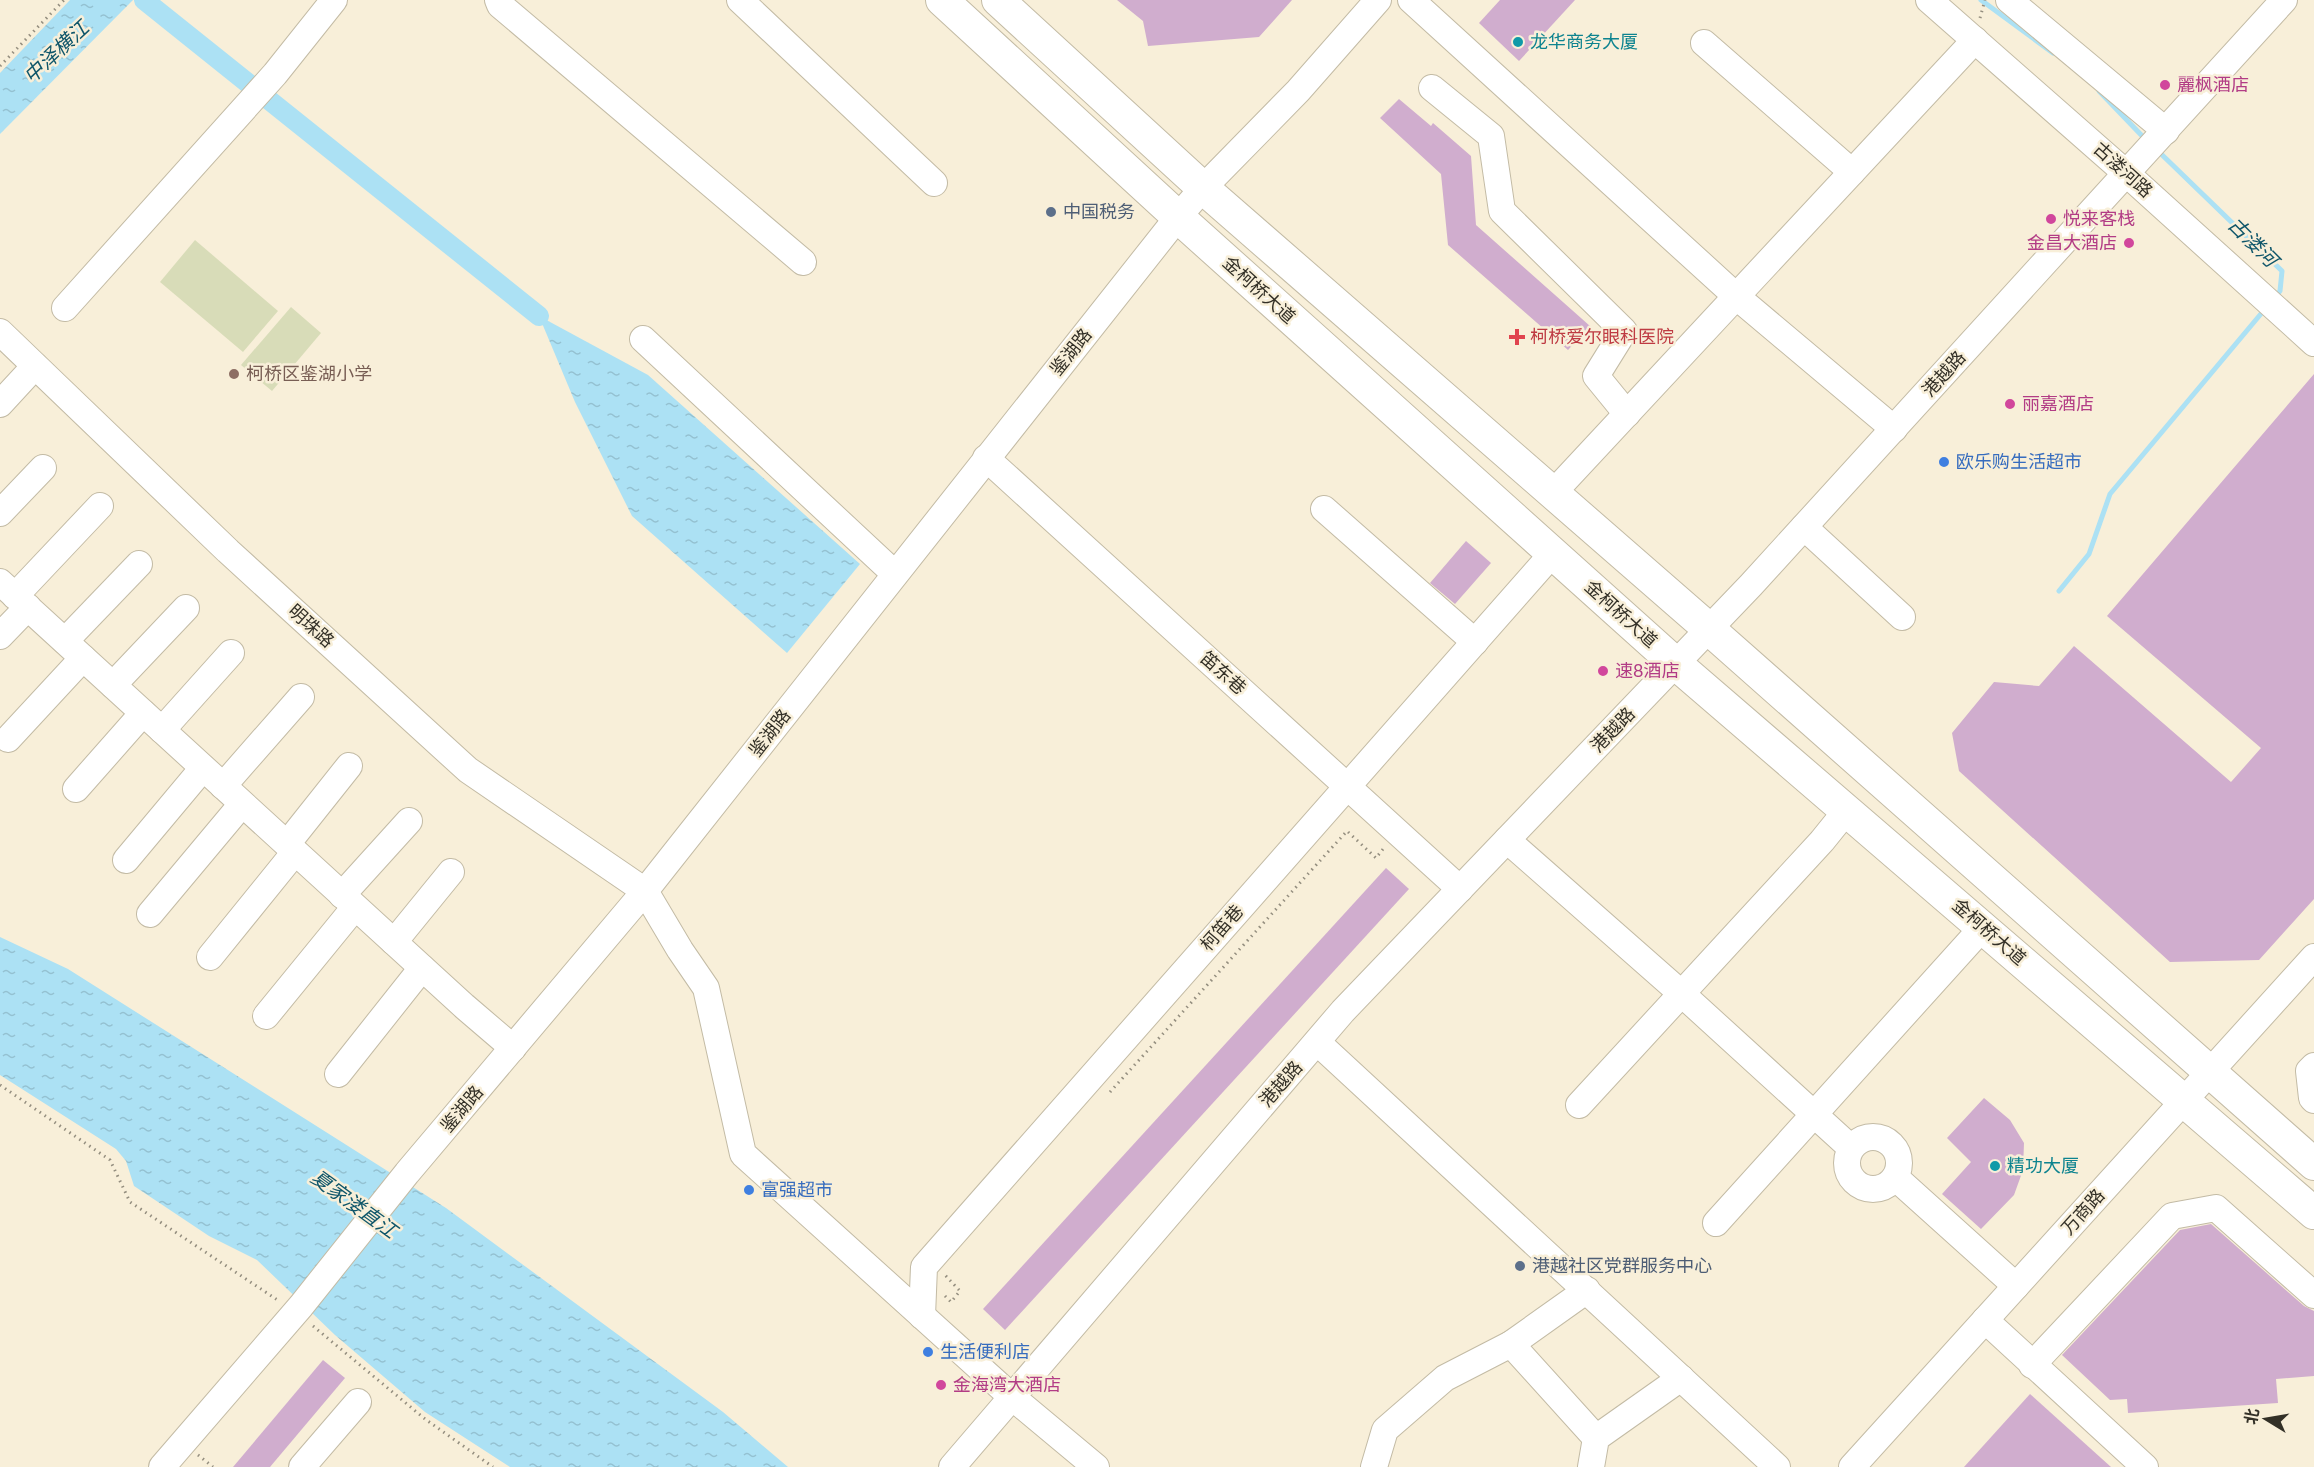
<svg xmlns="http://www.w3.org/2000/svg" width="2314" height="1467" viewBox="0 0 2314 1467" font-family="Lato,'Noto Sans SC',sans-serif">
<style>
.green{fill:#d8dcb8}
.water{fill:url(#water-ripples)}
.lines{fill:none;stroke-linecap:round;stroke-linejoin:round}
.stream{stroke:#ace1f4;stroke-width:5}
.canal{stroke:#ace1f4;stroke-width:20}
.building{fill:#d0adce}
.minor-casing{stroke:#c3bba5;stroke-width:28}
.major-casing{stroke:#c3bba5;stroke-width:34}
.path{stroke:#948e7f;stroke-width:3;stroke-dasharray:1.5 4.5;stroke-linecap:butt}
.minor{stroke:#fff;stroke-width:26}
.major{stroke:#fff;stroke-width:32}
.culture-dot{fill:#0f9aa8;stroke:#f8efd9;stroke-width:2}
.hotel-dot{fill:#d1479c;stroke:#f8efd9;stroke-width:2}
.service-dot{fill:#5c6f8a;stroke:#f8efd9;stroke-width:2}
.health-dot{fill:#e0444e;stroke:#f8efd9;stroke-width:2}
.education-dot{fill:#8d6e63;stroke:#f8efd9;stroke-width:2}
.shop-dot{fill:#3f7fe0;stroke:#f8efd9;stroke-width:2}
.labels{text-anchor:middle;stroke-width:5;stroke-linejoin:round;paint-order:stroke}
.culture-label{font-size:18px;fill:#0d838f;stroke:#f8efd9;text-anchor:start}
.hotel-label{font-size:18px;fill:#b23c85;stroke:#f8efd9;text-anchor:start}
.street-label{font-size:18px;fill:#333027;stroke:#f8efd9}
.service-label{font-size:18px;fill:#4e5e75;stroke:#f8efd9;text-anchor:start}
.health-label{font-size:18px;fill:#be3a42;stroke:#f8efd9;text-anchor:start}
.education-label{font-size:18px;fill:#785e54;stroke:#f8efd9;text-anchor:start}
.shop-label{font-size:18px;fill:#366cbe;stroke:#f8efd9;text-anchor:start}
.water-label{font-size:20px;font-style:italic;fill:#0f566a;stroke:#f8efd9}
</style>
<defs>
<pattern id="water-ripples" width="26" height="14" patternUnits="userSpaceOnUse" patternTransform="scale(1.5)"><rect width="26" height="14" fill="#ace1f4"/><path d="M2 4q2-2 4 0t4 0M15 11q2-2 4 0t4 0" fill="none" stroke="#94c1d1"/></pattern>
</defs>
<rect width="100%" height="100%" fill="#f8efd9"/>
<!-- green -->
<g class="green">
<path d="M 195,240 L 278,311 L 243,352 L 160,282 Z"/>
<path d="M 291,307 L 321,333 L 272,391 L 241,365 Z"/>
</g>
<!-- water -->
<g class="water">
<path d="M 70,0 L 133,0 L 0,134 L 0,73 Z"/>
<path d="M 539,316 L 648,375 L 860,564 L 787,653 L 632,516 L 575,402 Z"/>
<path d="M 0,937 L 68,969 L 446,1208 L 723,1412 L 788,1467 L 510,1467 L 425,1412 L 335,1335 L 257,1260 L 209,1236 L 134,1186 L 126,1161 L 116,1149 L 0,1075 Z"/>
</g>
<g class="lines">
<!-- stream -->
<g class="stream">
<path d="M 1981,0 L 2053,53"/>
<path d="M 2099,91 L 2147,141"/>
<path d="M 2156,149 L 2282,271 L 2280,291 L 2275,297"/>
<path d="M 2059,591 L 2089,554 L 2110,494 L 2265,309"/>
</g>
<!-- canal -->
<path class="canal" d="M 144,0 L 539,316"/>
</g>
<!-- building -->
<g class="building">
<path d="M 1117,0 L 1292,0 L 1259,37 L 1148,46 L 1143,21 Z"/>
<path d="M 1500,0 L 1575,0 L 1519,61 L 1479,23 Z"/>
<path d="M 1399,99 L 1431,126 L 1433,123 L 1471,156 L 1476,225 L 1590,326 L 1568,350 L 1448,245 L 1441,174 L 1380,118 Z"/>
<path d="M 2314,374 L 2314,899 L 2259,960 L 2170,962 L 1959,771 L 1952,733 L 1994,682 L 2039,686 L 2074,646 L 2231,782 L 2261,748 L 2107,616 Z"/>
<path d="M 1466,541 L 1491,563 L 1455,604 L 1430,583 Z"/>
<path d="M 1386,868 L 1409,889 L 1005,1330 L 983,1309 Z"/>
<path d="M 1984,1098 L 2010,1120 L 2024,1143 L 2023,1170 L 2014,1195 L 1981,1229 L 1942,1194 L 1971,1162 L 1947,1138 Z"/>
<path d="M 2211,1224 L 2304,1306 L 2314,1311 L 2314,1376 L 2276,1379 L 2278,1403 L 2128,1413 L 2127,1399 L 2110,1400 L 2062,1355 L 2180,1230 Z"/>
<path d="M 323,1360 L 345,1378 L 270,1467 L 233,1467 Z"/>
<path d="M 2030,1394 L 2111,1467 L 1964,1467 Z"/>
</g>
<g class="lines">
<!-- minor casing -->
<g class="minor-casing">
<g id="minor">
<path d="M 498,0 L 500,5 L 803,262"/>
<path d="M 740,0 L 934,183"/>
<path d="M 1411,0 L 1737,297 L 1894,429"/>
<path d="M 1929,0 L 2127,174 L 2314,343"/>
<path d="M 2009,0 L 2166,131"/>
<path d="M 1704,43 L 1852,172"/>
<path d="M 1432,88 L 1491,136 L 1502,211 L 1624,331 L 1596,376 L 1627,414"/>
<path d="M 65,308 L 275,74 L 334,0"/>
<path d="M 0,332 L 228,551 L 468,770 L 645,891 L 680,950 L 706,988 L 743,1154 L 1012,1397 L 1096,1467"/>
<path d="M 643,339 L 895,574"/>
<path d="M 0,404 L 35,366"/>
<path d="M 986,458 L 1460,889"/>
<path d="M 1553,493 L 1975,40"/>
<path d="M 1324,509 L 1475,642"/>
<path d="M 0,513 L 43,468"/>
<path d="M 1804,527 L 1902,617"/>
<path d="M 0,582 L 464,1006 L 513,1048"/>
<path d="M 15,596 L 100,506"/>
<path d="M 0,636 L 28,607"/>
<path d="M 65,641 L 139,564"/>
<path d="M 113,685 L 186,608"/>
<path d="M 162,730 L 231,653"/>
<path d="M 8,739 L 83,658"/>
<path d="M 223,786 L 301,697"/>
<path d="M 76,789 L 143,713"/>
<path d="M 1507,840 L 1682,994 L 1851,1148"/>
<path d="M 287,844 L 349,766"/>
<path d="M 126,860 L 203,768"/>
<path d="M 342,895 L 409,821"/>
<path d="M 150,914 L 242,804"/>
<path d="M 394,942 L 451,872"/>
<path d="M 210,957 L 295,852"/>
<path d="M 266,1016 L 355,907"/>
<path d="M 1317,1042 L 1777,1467"/>
<path d="M 2314,1066 L 2309,1071 L 2312,1098 L 2314,1100"/>
<path d="M 338,1074 L 422,968"/>
<path d="M 1579,1105 L 1822,841 L 1847,810"/>
<circle cx="1873" cy="1163" r="26"/>
<path d="M 1896,1178 L 2016,1286"/>
<path d="M 1716,1223 L 1983,927"/>
<path d="M 922,1316 L 924,1267 L 1553,553"/>
<path d="M 1985,1320 L 2145,1467"/>
<path d="M 1511,1344 L 1596,1438"/>
<path d="M 2032,1365 L 2172,1216 L 2216,1208 L 2314,1295"/>
<path d="M 162,1467 L 301,1306 L 407,1173 L 645,891 L 1178,217 L 1203,188 L 1298,91 L 1378,0"/>
<path d="M 302,1467 L 358,1402"/>
<path d="M 952,1467 L 1343,1011 L 1751,585 L 2284,0"/>
<path d="M 1374,1467 L 1385,1430 L 1445,1378 L 1511,1344 L 1587,1290"/>
<path d="M 1591,1467 L 1596,1438 L 1681,1378"/>
<path d="M 1852,1467 L 2314,957"/>
</g>
</g>
<!-- major casing -->
<g class="major-casing">
<g id="major">
<path d="M 942,0 L 1178,217 L 1676,664 L 2314,1213"/>
<path d="M 998,0 L 1203,188 L 1709,629 L 2314,1164"/>
</g>
</g>
<!-- path -->
<g class="path">
<path d="M 1980,18 L 1985,0"/>
<path d="M 0,66 L 64,0"/>
<path d="M 0,1085 L 110,1160 L 130,1202 L 279,1301"/>
<path d="M 1110,1092 L 1347,831 L 1376,858 L 1383,849"/>
<path d="M 945,1296 L 951,1302 L 960,1291 L 945,1275"/>
<path d="M 313,1326 L 425,1419 L 493,1467"/>
<path d="M 198,1455 L 213,1467"/>
</g>
<!-- minor -->
<use href="#minor" class="minor"/>
<!-- major -->
<use href="#major" class="major"/>
</g>
<!-- markers -->
<g class="culture-dot">
<circle cx="1518" cy="42" r="6"/>
<circle cx="1995" cy="1166" r="6"/>
</g>
<g class="hotel-dot">
<circle cx="2165" cy="85" r="6"/>
<circle cx="2051" cy="219" r="6"/>
<circle cx="2129" cy="243" r="6"/>
<circle cx="2010" cy="404" r="6"/>
<circle cx="1603" cy="671" r="6"/>
<circle cx="941" cy="1385" r="6"/>
</g>
<g class="service-dot">
<circle cx="1051" cy="212" r="6"/>
<circle cx="1520" cy="1266" r="6"/>
</g>
<path class="health-dot" d="M1514 328h6v6h6v6h-6v6h-6v-6h-6v-6h6z"/>
<circle class="education-dot" cx="234" cy="374" r="6"/>
<g class="shop-dot">
<circle cx="1944" cy="462" r="6"/>
<circle cx="749" cy="1190" r="6"/>
<circle cx="928" cy="1352" r="6"/>
</g>
<g class="labels">
<!-- culture labels -->
<g class="culture-label">
<text x="1530" y="48">龙华商务大厦</text>
<text x="2007" y="1172">精功大厦</text>
</g>
<!-- hotel labels -->
<g class="hotel-label">
<text x="2177" y="91">麗枫酒店</text>
<text x="2063" y="225">悦来客栈</text>
<text x="2117" y="249" text-anchor="end">金昌大酒店</text>
<text x="2022" y="410">丽嘉酒店</text>
<text x="1615" y="677">速8酒店</text>
<text x="953" y="1391">金海湾大酒店</text>
</g>
<!-- street labels -->
<g class="street-label">
<text transform="translate(2123 170) rotate(42)" y="6">古溇河路</text>
<text transform="translate(1259 290) rotate(42)" y="6">金柯桥大道</text>
<text transform="translate(1071 352) rotate(-51)" y="6">鉴湖路</text>
<text transform="translate(1944 374) rotate(-48)" y="6">港越路</text>
<text transform="translate(1621 614) rotate(42)" y="6">金柯桥大道</text>
<text transform="translate(311 626) rotate(42)" y="6">明珠路</text>
<text transform="translate(1223 673) rotate(42)" y="6">笛东巷</text>
<text transform="translate(1613 730) rotate(-46)" y="6">港越路</text>
<text transform="translate(770 733) rotate(-52)" y="6">鉴湖路</text>
<text transform="translate(1222 928) rotate(-49)" y="6">柯笛巷</text>
<text transform="translate(1989 932) rotate(41)" y="6">金柯桥大道</text>
<text transform="translate(1281 1084) rotate(-49)" y="6">港越路</text>
<text transform="translate(462 1109) rotate(-50)" y="6">鉴湖路</text>
<text transform="translate(2083 1212) rotate(-48)" y="6">万商路</text>
</g>
<!-- service labels -->
<g class="service-label">
<text x="1063" y="218">中国税务</text>
<text x="1532" y="1272">港越社区党群服务中心</text>
</g>
<!-- health labels -->
<g class="health-label">
<text x="1530" y="343">柯桥爱尔眼科医院</text>
</g>
<!-- education labels -->
<g class="education-label">
<text x="246" y="380">柯桥区鉴湖小学</text>
</g>
<!-- shop labels -->
<g class="shop-label">
<text x="1956" y="468">欧乐购生活超市</text>
<text x="761" y="1196">富强超市</text>
<text x="940" y="1358">生活便利店</text>
</g>
<!-- water labels -->
<g class="water-label">
<text transform="translate(56 52) rotate(-43)" y="7">中泽横江</text>
<text transform="translate(2253 242) rotate(45)" y="7">古溇河</text>
<text transform="translate(354 1204) rotate(36)" y="7">夏家溇直江</text>
</g>
</g>
<!-- north arrow -->
<g transform="translate(2266 1419) rotate(281)" stroke="#f8efd9" stroke-width="4.5" paint-order="stroke">
<path d="M0-4.5L10 22L0 15L-10 22Z" fill="#333027"/>
<text y="-9" font-size="16" font-weight="bold" text-anchor="middle" fill="#333027">北</text>
</g>
</svg>
